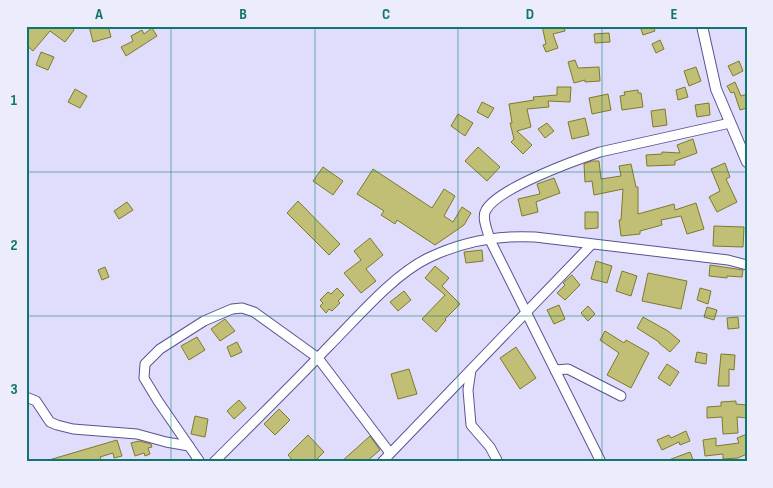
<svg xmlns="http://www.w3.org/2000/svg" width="773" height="488" viewBox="0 0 773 488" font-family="'Sofia Sans Condensed',sans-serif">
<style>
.building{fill:#c1bf76;stroke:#7d7a2a}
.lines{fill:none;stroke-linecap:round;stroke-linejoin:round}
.minor-casing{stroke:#5a5393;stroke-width:11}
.tertiary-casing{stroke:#5a5393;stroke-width:12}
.minor{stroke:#fff;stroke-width:9}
.tertiary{stroke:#fff;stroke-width:10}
.grid{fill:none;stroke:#0f766e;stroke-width:1;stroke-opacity:0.55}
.neatline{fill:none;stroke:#0f766e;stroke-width:2}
.grid-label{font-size:16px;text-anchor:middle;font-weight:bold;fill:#0f766e}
</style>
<rect width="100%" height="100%" fill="#dfddfb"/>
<!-- building -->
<g class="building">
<path d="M 26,26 L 70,26 L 74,30 L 65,42 L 50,31 L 33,51 L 26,45 Z"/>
<path d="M 89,26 L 108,26 L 111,37 L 93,42 Z"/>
<path d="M 542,26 L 564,26 L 565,31 L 553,34 L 558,48 L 546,52 L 543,45 L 546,44 Z"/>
<path d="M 640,26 L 653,26 L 655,31 L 643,35 Z"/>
<path d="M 152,28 L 157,36 L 126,56 L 121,47 L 133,41 L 131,36 L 142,30 L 144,34 Z"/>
<path d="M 609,33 L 610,42 L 595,43 L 594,34 Z"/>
<path d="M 660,40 L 664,49 L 656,53 L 652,44 Z"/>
<path d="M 41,52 L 54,57 L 48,70 L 36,65 Z"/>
<path d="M 575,60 L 578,68 L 599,67 L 600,81 L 585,82 L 585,80 L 574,83 L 568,62 Z"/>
<path d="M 739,61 L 743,71 L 733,76 L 728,66 Z"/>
<path d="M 696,67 L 701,81 L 689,86 L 684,71 Z"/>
<path d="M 735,82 L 741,96 L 747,94 L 747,108 L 740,110 L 734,92 L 731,93 L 727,86 Z"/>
<path d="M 557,87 L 571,87 L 570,102 L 548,101 L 549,107 L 527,109 L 531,127 L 517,131 L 532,145 L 523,154 L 511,142 L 514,139 L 510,123 L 512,123 L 509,104 L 534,100 L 533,97 L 557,95 Z"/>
<path d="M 685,87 L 688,97 L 678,100 L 676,90 Z"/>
<path d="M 75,89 L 87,96 L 80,108 L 68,102 Z"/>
<path d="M 638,90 L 638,93 L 641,93 L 643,107 L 622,110 L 620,96 L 625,95 L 624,92 Z"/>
<path d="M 608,94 L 611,110 L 592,114 L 589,98 Z"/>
<path d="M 482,102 L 494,108 L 488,118 L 477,112 Z"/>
<path d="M 709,103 L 710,115 L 697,117 L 695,105 Z"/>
<path d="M 665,109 L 667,125 L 653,127 L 651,111 Z"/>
<path d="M 458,114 L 473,123 L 465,136 L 451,126 Z"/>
<path d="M 585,118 L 589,135 L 572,139 L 568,122 Z"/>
<path d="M 547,123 L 554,131 L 545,138 L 538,129 Z"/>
<path d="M 693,139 L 697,153 L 675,161 L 675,165 L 647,166 L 646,155 L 662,154 L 662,152 L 680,153 L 677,145 Z"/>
<path d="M 478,147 L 500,167 L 487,181 L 465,161 Z"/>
<path d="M 592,161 L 599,161 L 601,179 L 621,176 L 619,166 L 631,164 L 636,187 L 638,187 L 638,214 L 674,204 L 675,210 L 696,203 L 704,229 L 687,234 L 681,216 L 661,220 L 662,225 L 640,231 L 640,234 L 621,236 L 619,220 L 621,220 L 623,189 L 594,195 L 592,181 L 585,182 L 584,164 Z"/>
<path d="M 725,163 L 730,177 L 726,179 L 737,202 L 717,212 L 709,197 L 720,191 L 711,169 Z"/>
<path d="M 323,167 L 343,181 L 333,195 L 313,181 Z"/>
<path d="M 373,169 L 432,208 L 444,189 L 455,196 L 444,216 L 453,222 L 462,207 L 471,213 L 464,225 L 435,245 L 397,220 L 395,224 L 381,215 L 384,211 L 357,194 Z"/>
<path d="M 554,178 L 560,193 L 536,202 L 538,212 L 522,216 L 518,199 L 540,194 L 537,184 Z"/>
<path d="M 298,201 L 340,244 L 329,255 L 287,213 Z"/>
<path d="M 127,202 L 133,210 L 119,219 L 114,211 Z"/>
<path d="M 585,212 L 598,212 L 598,228 L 585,229 Z"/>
<path d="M 714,226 L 744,227 L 743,247 L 713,246 Z"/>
<path d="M 370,238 L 383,255 L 366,269 L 376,281 L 361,293 L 344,273 L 361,260 L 354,251 Z"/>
<path d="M 482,250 L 483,261 L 466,263 L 464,252 Z"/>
<path d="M 596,261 L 612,266 L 607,283 L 591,279 Z"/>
<path d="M 710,265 L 743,270 L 742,277 L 727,276 L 727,278 L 709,276 Z"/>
<path d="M 435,266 L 449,278 L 442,286 L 460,304 L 445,319 L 446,320 L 436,332 L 422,319 L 445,295 L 425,278 Z"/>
<path d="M 105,267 L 109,277 L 102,280 L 98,270 Z"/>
<path d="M 622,271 L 637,276 L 631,296 L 616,291 Z"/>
<path d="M 648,273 L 687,281 L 681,309 L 642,301 Z"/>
<path d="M 572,275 L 580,285 L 565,300 L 557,293 L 565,285 L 563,283 Z"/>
<path d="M 337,288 L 344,295 L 338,301 L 340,303 L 332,311 L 329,309 L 326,313 L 320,306 L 323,303 L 320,300 L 328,292 L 331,294 Z"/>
<path d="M 700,288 L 711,291 L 708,304 L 697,300 Z"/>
<path d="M 404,291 L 411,300 L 398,311 L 390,302 Z"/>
<path d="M 559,305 L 565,319 L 554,324 L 547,310 Z"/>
<path d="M 588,306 L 595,314 L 588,321 L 581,313 Z"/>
<path d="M 707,307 L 717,310 L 714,320 L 704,317 Z"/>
<path d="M 643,317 L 668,331 L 680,341 L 670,352 L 659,343 L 659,342 L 637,328 Z"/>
<path d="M 738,317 L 739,328 L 728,329 L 727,318 Z"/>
<path d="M 225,319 L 235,331 L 220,341 L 211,329 Z"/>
<path d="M 605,331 L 624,343 L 626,340 L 649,353 L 631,388 L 607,375 L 619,353 L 600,340 Z"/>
<path d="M 197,337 L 205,350 L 189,360 L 181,346 Z"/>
<path d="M 237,342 L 242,352 L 231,357 L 227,347 Z"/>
<path d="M 516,347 L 536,378 L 520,389 L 500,358 Z"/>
<path d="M 697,352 L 707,354 L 706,364 L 695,362 Z"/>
<path d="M 721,354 L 735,355 L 734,370 L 729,369 L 729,386 L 718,386 Z"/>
<path d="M 667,364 L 679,372 L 670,386 L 658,378 Z"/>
<path d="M 409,369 L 417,394 L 398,399 L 391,374 Z"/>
<path d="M 239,400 L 246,408 L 234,419 L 227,411 Z"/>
<path d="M 736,401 L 736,404 L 747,405 L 747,418 L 737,417 L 738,433 L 723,434 L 722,417 L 707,418 L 707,407 L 721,406 L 721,402 Z"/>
<path d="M 279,409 L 290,420 L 275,435 L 264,424 Z"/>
<path d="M 195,416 L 208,419 L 205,437 L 191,434 Z"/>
<path d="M 686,431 L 690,441 L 680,445 L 679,442 L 662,450 L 657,440 L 669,435 L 671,438 Z"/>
<path d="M 747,434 L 747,454 L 738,458 L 723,459 L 723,454 L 705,456 L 703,440 L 716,438 L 716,446 L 739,443 L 737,438 Z"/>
<path d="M 308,435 L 324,452 L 314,462 L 294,462 L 288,455 Z"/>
<path d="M 370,436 L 380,450 L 366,462 L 341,462 Z"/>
<path d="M 117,440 L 122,456 L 114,458 L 113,453 L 100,457 L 102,462 L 50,462 L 49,460 Z"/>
<path d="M 139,441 L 151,444 L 152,447 L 148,448 L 150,454 L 145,456 L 144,453 L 135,456 L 131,443 Z"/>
<path d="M 690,452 L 694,462 L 666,462 L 666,461 Z"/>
</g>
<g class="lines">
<!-- minor casing -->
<g class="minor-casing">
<g id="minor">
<path d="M 471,370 L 468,390 L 471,425 L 490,447 L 497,460"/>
<path d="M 555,370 L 568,369 L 621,396"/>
<path d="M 26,397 L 36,401 L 50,422 L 57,425 L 73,429 L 137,434 L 166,442 L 189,446"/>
<path d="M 200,462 L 158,401 L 144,378 L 145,364 L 160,349 L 204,321 L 232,309 L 242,308 L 254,312 L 318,358 L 390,453"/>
<path d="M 214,462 C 253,423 292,385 329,346 C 357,318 393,275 428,258 C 461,242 499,235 535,237 L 728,260 L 747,265"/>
<path d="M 382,462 L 591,245"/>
<path d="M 601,462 L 490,240 C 488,231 481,218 486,210 C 498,188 576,160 600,152 L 730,123"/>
</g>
</g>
<!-- tertiary casing -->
<g class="tertiary-casing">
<path id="tertiary" d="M 702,26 L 716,89 L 747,162"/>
</g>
<!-- minor -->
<use href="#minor" class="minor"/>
<!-- tertiary -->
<use href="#tertiary" class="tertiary"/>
</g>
<!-- grid -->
<path class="grid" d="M 171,26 L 171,462M 315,26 L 315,462M 458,26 L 458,462M 602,26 L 602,462M 26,172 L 747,172M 26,316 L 747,316"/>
<!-- border -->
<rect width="773" height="488" fill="none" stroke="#edecfc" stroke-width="55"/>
<rect x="28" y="28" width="718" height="432" class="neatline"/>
<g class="grid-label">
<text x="99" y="19">A</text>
<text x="243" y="19">B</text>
<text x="386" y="19">C</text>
<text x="530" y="19">D</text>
<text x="674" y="19">E</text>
<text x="14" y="105">1</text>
<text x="14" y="250">2</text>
<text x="14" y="394">3</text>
</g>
</svg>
